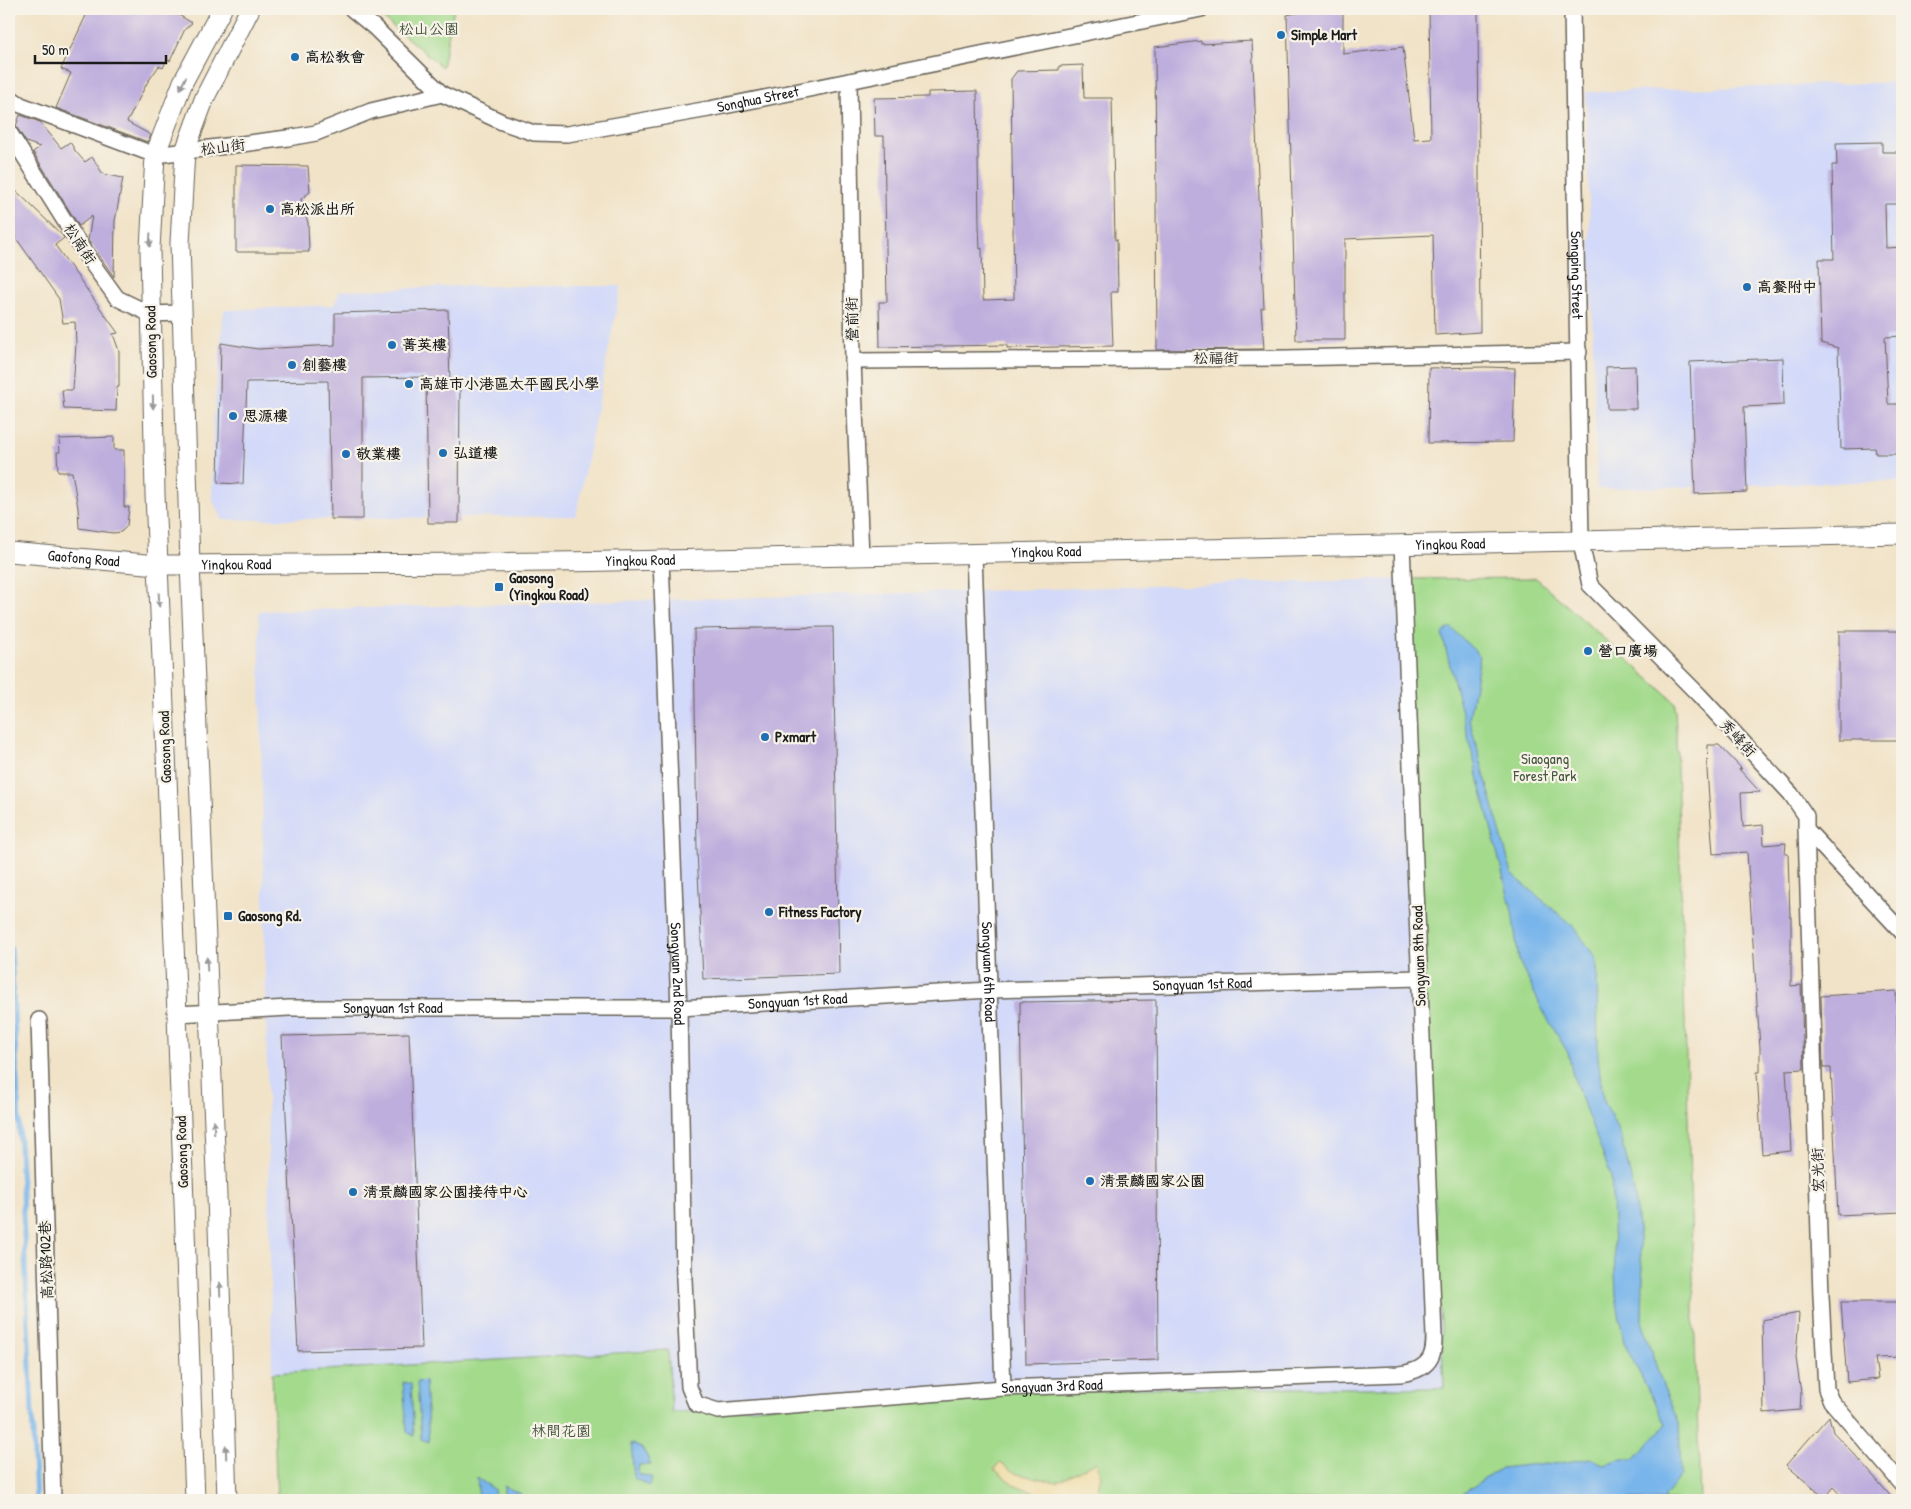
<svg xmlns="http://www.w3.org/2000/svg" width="1911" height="1509" viewBox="0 0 1911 1509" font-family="'Patrick Hand','LXGW WenKai TC',sans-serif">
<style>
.built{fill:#d2d9f9}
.green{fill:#a3da8c;stroke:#607b54}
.sand{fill:#eeda9e;stroke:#857b5d}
.water{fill:#78b5eb;stroke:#4a6884}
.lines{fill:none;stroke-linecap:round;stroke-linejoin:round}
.stream{stroke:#78b5eb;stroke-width:5}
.building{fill:#beaedd}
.minor-casing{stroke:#676258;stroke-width:18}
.tertiary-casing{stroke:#676258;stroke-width:21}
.minor{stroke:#fff;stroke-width:15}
.tertiary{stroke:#fff;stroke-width:19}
.oneway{fill:#999}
.poi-dot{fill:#1f6fb2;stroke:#f7f3e8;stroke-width:2}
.labels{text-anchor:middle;stroke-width:4.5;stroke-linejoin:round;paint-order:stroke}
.park-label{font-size:15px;fill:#44553e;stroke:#f7f3e8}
.poi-label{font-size:15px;font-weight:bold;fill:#1c1c1c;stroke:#f7f3e8;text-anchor:start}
.street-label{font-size:15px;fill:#1c1c1c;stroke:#f7f3e8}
</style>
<rect width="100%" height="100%" fill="#f7f3e8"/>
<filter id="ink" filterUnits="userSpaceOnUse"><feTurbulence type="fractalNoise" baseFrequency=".02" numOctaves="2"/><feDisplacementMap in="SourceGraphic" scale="10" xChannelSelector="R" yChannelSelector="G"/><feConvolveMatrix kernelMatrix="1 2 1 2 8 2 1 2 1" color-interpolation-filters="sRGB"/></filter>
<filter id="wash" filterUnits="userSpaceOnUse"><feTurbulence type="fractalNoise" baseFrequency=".0096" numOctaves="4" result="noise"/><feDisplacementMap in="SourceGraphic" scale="20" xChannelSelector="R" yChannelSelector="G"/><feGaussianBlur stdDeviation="1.12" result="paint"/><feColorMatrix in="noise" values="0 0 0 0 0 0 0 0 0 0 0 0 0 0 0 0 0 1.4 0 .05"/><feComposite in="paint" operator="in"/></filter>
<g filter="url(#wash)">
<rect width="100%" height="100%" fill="#f1e3c8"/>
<!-- built -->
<g class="built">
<path d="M 1902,82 L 1902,481 L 1597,489 L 1586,92 Z"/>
<path d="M 462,286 L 621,286 L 576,516 L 223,520 L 212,499 L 213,424 L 224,310 L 334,305 L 340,291 Z"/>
<path d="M 1404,579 L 1444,1388 L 1003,1388 L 718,1411 L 672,1412 L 667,1350 L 272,1373 L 259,611 Z"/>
</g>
<!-- green -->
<g class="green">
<path d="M 372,9 L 454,9 L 442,67 Z"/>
<path d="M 1536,578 L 1675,702 L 1700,1500 L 277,1500 L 272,1373 L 668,1350 L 672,1412 L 718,1411 L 1003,1388 L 1444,1388 L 1404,579 Z"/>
</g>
<!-- sand -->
<path class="sand" d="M 1096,1462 L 1101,1476 L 1095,1500 L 1074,1500 L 1074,1493 L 1054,1500 L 1013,1484 L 994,1469 L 1000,1463 L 1017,1474 L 1056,1482 Z"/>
<!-- water -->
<g class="water">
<path d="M 1450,627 L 1480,656 L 1469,719 L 1512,874 L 1575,928 L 1597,960 L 1598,1057 L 1603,1099 L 1622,1139 L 1635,1197 L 1643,1278 L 1642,1324 L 1664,1389 L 1679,1423 L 1681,1475 L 1664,1497 L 1664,1500 L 1453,1500 L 1501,1468 L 1546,1463 L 1554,1464 L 1591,1458 L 1603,1464 L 1621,1459 L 1634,1459 L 1666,1425 L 1624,1343 L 1616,1296 L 1611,1176 L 1573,1076 L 1568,1053 L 1543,1011 L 1519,961 L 1512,911 L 1442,634 Z"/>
<path d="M 425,1381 L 429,1442 L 421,1439 L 417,1382 Z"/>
<path d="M 403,1382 L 411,1384 L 414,1436 L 407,1432 Z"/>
<path d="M 631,1443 L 643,1449 L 651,1464 L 639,1465 L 638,1474 L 652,1477 L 649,1486 L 634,1478 Z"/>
<path d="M 477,1478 L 494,1489 L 495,1500 L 479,1500 Z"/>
<path d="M 504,1486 L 521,1494 L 522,1500 L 504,1500 Z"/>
</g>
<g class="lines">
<!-- stream -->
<path class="stream" d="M 9,948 L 11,948 L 36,1500"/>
</g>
<g id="blocks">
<!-- building -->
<g class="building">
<path d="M 89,9 L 169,9 L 192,23 L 185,29 L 170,61 L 167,59 L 163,68 L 159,66 L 147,83 L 127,122 L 151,135 L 148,142 L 56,108 L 71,73 L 61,69 Z"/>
<path d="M 1315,9 L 1343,9 L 1343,54 L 1403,47 L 1414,139 L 1431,138 L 1429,9 L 1478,9 L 1480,332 L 1435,335 L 1433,235 L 1345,239 L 1345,340 L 1296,340 L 1287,15 Z"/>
<path d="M 1201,41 L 1201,44 L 1252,41 L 1264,308 L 1261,308 L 1264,349 L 1157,350 L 1155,47 Z"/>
<path d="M 1083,65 L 1084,98 L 1112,98 L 1115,240 L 1117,239 L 1118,292 L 1111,292 L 1113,346 L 1007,348 L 1007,345 L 880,347 L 879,302 L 887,302 L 884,136 L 875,136 L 874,98 L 928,97 L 928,92 L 977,91 L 979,226 L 980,249 L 982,248 L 983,300 L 1014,299 L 1011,79 L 1017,71 L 1059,70 L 1059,66 Z"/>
<path d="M 20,115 L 40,122 L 61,148 L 70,142 L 76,152 L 85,162 L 92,157 L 103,174 L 123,178 L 115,221 L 114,277 L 88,240 L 92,216 L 79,226 L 33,152 L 40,147 L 26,142 L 16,126 Z"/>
<path d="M 1882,142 L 1882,152 L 1902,152 L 1902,204 L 1885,204 L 1886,248 L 1902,247 L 1902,336 L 1885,337 L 1888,404 L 1902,404 L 1902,454 L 1876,454 L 1875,448 L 1841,449 L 1838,348 L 1821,343 L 1819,259 L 1834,259 L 1832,165 L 1837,165 L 1836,143 Z"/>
<path d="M 236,165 L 308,166 L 310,192 L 301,199 L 308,223 L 309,252 L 236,252 Z"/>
<path d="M 9,184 L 63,236 L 64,238 L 55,245 L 118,333 L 113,334 L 119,351 L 119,387 L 117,387 L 116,411 L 64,409 L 62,390 L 73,390 L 76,343 L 75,322 L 63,323 L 59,299 L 9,228 Z"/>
<path d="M 448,310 L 450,383 L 460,382 L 459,523 L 428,523 L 426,377 L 363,378 L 363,519 L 331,519 L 328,381 L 247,382 L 243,484 L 218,483 L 221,343 L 258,349 L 335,345 L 335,313 Z"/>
<path d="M 1783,358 L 1784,405 L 1744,407 L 1747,492 L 1695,494 L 1690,362 Z"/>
<path d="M 1635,366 L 1636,409 L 1607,409 L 1606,367 Z"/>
<path d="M 1486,367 L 1515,368 L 1513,442 L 1428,443 L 1429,368 Z"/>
<path d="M 114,437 L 114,450 L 124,450 L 124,507 L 129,507 L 127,526 L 121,532 L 113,533 L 79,528 L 78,508 L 72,472 L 58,472 L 57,452 L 60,452 L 59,439 Z"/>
<path d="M 833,627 L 839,974 L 703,979 L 697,850 L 694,629 Z"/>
<rect x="1839" y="631" width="63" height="109"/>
<path d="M 1708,745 L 1719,745 L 1742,769 L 1739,769 L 1760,792 L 1741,793 L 1743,827 L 1763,825 L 1764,845 L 1786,843 L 1785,854 L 1788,854 L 1790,917 L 1791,917 L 1791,986 L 1801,985 L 1804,1069 L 1786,1070 L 1791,1151 L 1762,1154 L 1757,1072 L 1760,1072 L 1760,1048 L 1747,852 L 1713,854 L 1707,770 Z"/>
<path d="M 1896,991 L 1902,1212 L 1838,1215 L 1831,1068 L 1823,1068 L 1821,996 Z"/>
<path d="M 1156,1000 L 1158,1360 L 1026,1364 L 1020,1002 Z"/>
<path d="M 409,1033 L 422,1348 L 298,1351 L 282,1036 Z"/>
<path d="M 1841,1302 L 1902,1302 L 1902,1357 L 1875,1358 L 1878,1379 L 1847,1382 Z"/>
<path d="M 1799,1313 L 1796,1358 L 1801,1393 L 1800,1410 L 1764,1413 L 1762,1320 Z"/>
<path d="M 1829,1416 L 1833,1432 L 1856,1456 L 1894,1500 L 1846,1500 L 1834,1487 L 1825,1498 L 1786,1465 Z"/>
</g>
</g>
</g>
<g filter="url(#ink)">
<use href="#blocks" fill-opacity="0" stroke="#676258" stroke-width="1"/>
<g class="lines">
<!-- minor casing -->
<g class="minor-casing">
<g id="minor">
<path id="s1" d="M 352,9 L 374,27 L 442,94 L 502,122 L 534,133 L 567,134 L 709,109 L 849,81 L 1201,9"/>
<path id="s2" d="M 1572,9 L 1581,542 L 1590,585 L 1699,695 L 1791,794 L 1806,816 L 1806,829 L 1902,932"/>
<path d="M 849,81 L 853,361 L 861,556"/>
<path d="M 9,97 L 21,105 L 155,155 L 288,138 L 316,133 L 371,111 L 442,94"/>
<path d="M 9,132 L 88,258 L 117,298 L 150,314 L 181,313"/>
<path d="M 853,361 L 1286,358 L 1579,352"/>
<path id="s3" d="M 974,554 L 1003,1388"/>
<path id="s4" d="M 661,560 L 679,1008 L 684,1279 L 689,1387 L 696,1404 L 718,1411 L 1003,1388 L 1400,1374 C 1443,1368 1433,1343 1433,1308 L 1402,544"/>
<path d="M 1806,829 L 1821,1296 L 1826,1389 L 1831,1401 L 1902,1484"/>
<path id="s5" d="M 177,1014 L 289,1008 L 679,1008 L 990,990 L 1420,978"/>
<path d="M 39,1020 L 53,1500"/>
</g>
</g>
<!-- tertiary casing -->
<g class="tertiary-casing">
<g id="tertiary">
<path id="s6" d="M 9,552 L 158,565 L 190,565 C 347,563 505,564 663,560 C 1076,550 1489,545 1902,534"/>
<path d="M 195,1500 L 177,1014 L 155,494 L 150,249 L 155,155 L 183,82 L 222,9"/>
<path d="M 227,1500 L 217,1196 L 190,565 L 180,243 L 185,151 L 205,97 L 250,9"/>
</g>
</g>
<!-- minor -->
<use href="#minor" class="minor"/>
<!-- tertiary -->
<use href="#tertiary" class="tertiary"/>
</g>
<!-- one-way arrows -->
<defs><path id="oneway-solid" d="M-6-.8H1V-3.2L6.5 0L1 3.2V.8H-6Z" transform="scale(1.25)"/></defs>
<g class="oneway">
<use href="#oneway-solid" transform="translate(183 83) rotate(115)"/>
<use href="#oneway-solid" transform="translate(150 240) rotate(93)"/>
<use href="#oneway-solid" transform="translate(153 402) rotate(89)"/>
<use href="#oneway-solid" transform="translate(159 600) rotate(88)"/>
<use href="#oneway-solid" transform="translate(207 964) rotate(-92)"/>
<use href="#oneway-solid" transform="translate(214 1127) rotate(-93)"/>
<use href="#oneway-solid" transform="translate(220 1289) rotate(-92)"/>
<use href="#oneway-solid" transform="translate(226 1452) rotate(-92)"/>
</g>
</g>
<!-- markers -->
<g class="poi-dot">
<circle cx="1281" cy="35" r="5"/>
<circle cx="295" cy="57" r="5"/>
<circle cx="270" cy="209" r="5"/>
<circle cx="1747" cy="287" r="5"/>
<circle cx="392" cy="345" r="5"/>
<circle cx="292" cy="365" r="5"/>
<circle cx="409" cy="384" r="5"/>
<circle cx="233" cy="416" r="5"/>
<circle cx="443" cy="453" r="5"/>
<circle cx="346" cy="454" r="5"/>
<rect x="494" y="582" width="10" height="10" rx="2.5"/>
<circle cx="1588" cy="651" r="5"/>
<circle cx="765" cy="737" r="5"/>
<circle cx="769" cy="912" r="5"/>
<rect x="223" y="911" width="10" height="10" rx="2.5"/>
<circle cx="1090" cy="1181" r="5"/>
<circle cx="353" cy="1192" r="5"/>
</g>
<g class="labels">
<!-- park labels -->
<g class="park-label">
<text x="429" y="34">松山公園</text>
<text x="1545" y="764">Siaogang<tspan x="1545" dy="17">Forest Park</tspan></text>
<text x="561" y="1436">林間花園</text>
</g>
<!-- poi labels -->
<g class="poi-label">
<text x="1291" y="40">Simple Mart</text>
<text x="305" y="62">高松教會</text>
<text x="280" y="214">高松派出所</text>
<text x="1757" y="292">高餐附中</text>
<text x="402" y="350">菁英樓</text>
<text x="302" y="370">創藝樓</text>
<text x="419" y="389">高雄市小港區太平國民小學</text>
<text x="243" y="421">思源樓</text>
<text x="453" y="458">弘道樓</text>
<text x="356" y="459">敬業樓</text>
<text x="509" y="583">Gaosong<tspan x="509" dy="17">(Yingkou Road)</tspan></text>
<text x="1598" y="656">營口廣場</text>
<text x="775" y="742">Pxmart</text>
<text x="779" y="917">Fitness Factory</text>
<text x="238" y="921">Gaosong Rd.</text>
<text x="1100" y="1186">清景麟國家公園</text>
<text x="363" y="1197">清景麟國家公園接待中心</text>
</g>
<!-- street labels -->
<g class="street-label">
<text dy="5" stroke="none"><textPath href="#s1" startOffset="451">Songhua Street</textPath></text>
<text transform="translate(223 147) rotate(-7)" y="5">松山街</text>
<text transform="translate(80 244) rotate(57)" y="5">松南街</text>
<text dy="5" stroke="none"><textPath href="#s2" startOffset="266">Songping Street</textPath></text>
<text transform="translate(852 319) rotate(-91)" y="5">營前街</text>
<text transform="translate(151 342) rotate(-91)" y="5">Gaosong Road</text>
<text x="1216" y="363">松福街</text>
<text dy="5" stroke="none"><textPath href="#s6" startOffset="1442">Yingkou Road</textPath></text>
<text dy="5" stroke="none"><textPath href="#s6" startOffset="1038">Yingkou Road</textPath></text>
<text dy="5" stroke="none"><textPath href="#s6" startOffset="75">Gaofong Road</textPath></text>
<text dy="5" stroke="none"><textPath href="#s6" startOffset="632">Yingkou Road</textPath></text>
<text dy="5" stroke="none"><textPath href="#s6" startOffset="228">Yingkou Road</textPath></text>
<text transform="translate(1738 738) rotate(47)" y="5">秀峰街</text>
<text transform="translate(165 747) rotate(-92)" y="5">Gaosong Road</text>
<text transform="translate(1419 956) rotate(-92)" y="5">Songyuan 8th Road</text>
<text dy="5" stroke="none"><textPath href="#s3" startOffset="418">Songyuan 6th Road</textPath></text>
<text dy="5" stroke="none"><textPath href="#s4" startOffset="414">Songyuan 2nd Road</textPath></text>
<text dy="5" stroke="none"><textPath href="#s5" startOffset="1026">Songyuan 1st Road</textPath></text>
<text dy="5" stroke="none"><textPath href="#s5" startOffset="621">Songyuan 1st Road</textPath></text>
<text dy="5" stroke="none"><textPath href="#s5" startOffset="216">Songyuan 1st Road</textPath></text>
<text transform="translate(182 1152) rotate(-92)" y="5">Gaosong Road</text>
<text transform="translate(1818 1170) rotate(-92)" y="5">宏光街</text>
<text transform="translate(46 1260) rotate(-92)" y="5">高松路102巷</text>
<text dy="5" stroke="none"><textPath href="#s4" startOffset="1204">Songyuan 3rd Road</textPath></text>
</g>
</g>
<!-- margin -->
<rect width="1911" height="1509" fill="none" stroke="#f7f3e8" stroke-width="30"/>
<!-- scale -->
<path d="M35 55v8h131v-8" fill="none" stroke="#1c1c1c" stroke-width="2.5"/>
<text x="42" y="55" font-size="15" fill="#1c1c1c" stroke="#f7f3e8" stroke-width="4" paint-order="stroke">50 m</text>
</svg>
